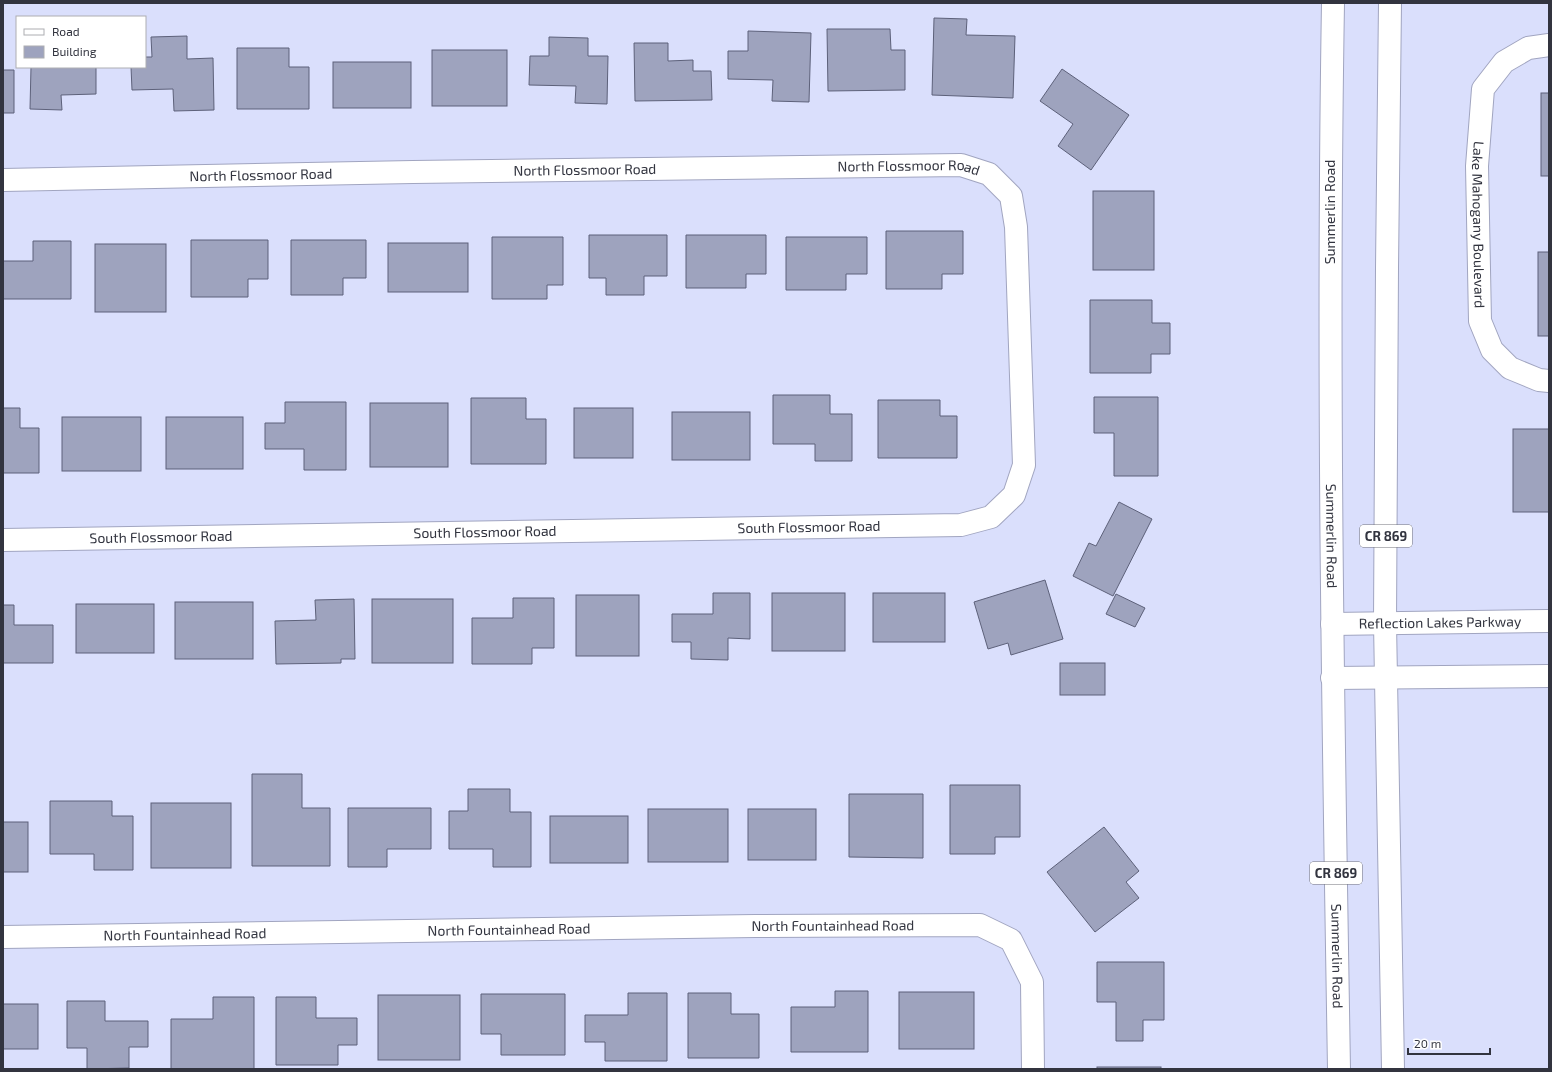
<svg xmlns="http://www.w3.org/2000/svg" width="1552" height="1072" viewBox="0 0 1552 1072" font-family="'Exo 2',sans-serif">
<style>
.building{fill:#9ea3be;stroke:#5d617a}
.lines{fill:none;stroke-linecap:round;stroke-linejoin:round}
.minor-casing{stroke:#a1a5c0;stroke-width:24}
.primary-casing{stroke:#a1a5c0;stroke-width:24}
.minor{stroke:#fff;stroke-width:22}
.primary{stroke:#fff;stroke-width:22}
.labels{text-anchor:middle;stroke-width:4;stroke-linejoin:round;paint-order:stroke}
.shield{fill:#fff;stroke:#707179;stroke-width:1}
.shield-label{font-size:13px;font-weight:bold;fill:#32343f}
.street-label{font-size:14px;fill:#32343f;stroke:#fff}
</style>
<rect width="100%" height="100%" fill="#dadffc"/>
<!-- building -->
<g class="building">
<path d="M 934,18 L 967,19 L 966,35 L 1015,36 L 1013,98 L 932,95 Z"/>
<path d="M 827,29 L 890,29 L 891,50 L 905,50 L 905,90 L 828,91 Z"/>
<path d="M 748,31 L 811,33 L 809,102 L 772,101 L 773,80 L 728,79 L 728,51 L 748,51 Z"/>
<path d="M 187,36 L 187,59 L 213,58 L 214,110 L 174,111 L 173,89 L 132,90 L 131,67 L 145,67 L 145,57 L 152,57 L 151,37 Z"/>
<path d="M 549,37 L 588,38 L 588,56 L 608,56 L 607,104 L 575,103 L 576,86 L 529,85 L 530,56 L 549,56 Z"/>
<path d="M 3,38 L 3,70 L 14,70 L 14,113 L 3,113 Z"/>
<path d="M 634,43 L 668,43 L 668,61 L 693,60 L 693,71 L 711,71 L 712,100 L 635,101 Z"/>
<path d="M 237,48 L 289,48 L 289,67 L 309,67 L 309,109 L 237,109 Z"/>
<rect x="432" y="50" width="75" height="56"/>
<rect x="333" y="62" width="78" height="46"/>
<path d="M 31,67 L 96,67 L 96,94 L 61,95 L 62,110 L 30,109 Z"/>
<path d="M 1062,69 L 1129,115 L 1091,170 L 1058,146 L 1073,124 L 1040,101 Z"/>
<rect x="1541" y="93" width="8" height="83"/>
<rect x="1093" y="191" width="61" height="79"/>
<path d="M 886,231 L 963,231 L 963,274 L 942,274 L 942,289 L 886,289 Z"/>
<path d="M 589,235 L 667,235 L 667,276 L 644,276 L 644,295 L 606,295 L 606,278 L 589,278 Z"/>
<path d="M 686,235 L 766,235 L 766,274 L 746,274 L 746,288 L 686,288 Z"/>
<path d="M 492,237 L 563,237 L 563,285 L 547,285 L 547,299 L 492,299 Z"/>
<path d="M 786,237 L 867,237 L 867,274 L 846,274 L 846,290 L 786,290 Z"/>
<path d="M 191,240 L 268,240 L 268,279 L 248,279 L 248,297 L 191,297 Z"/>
<path d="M 291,240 L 366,240 L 366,278 L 343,278 L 343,295 L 291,295 Z"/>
<path d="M 33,241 L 71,241 L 71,299 L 3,299 L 3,261 L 33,261 Z"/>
<rect x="388" y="243" width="80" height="49"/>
<rect x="95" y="244" width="71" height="68"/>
<rect x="1538" y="252" width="11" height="84"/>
<path d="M 1090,300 L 1152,300 L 1152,323 L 1170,323 L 1170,354 L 1151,354 L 1151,373 L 1090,373 Z"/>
<path d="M 773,395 L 830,395 L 830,414 L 852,414 L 852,461 L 815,461 L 815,444 L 773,444 Z"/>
<path d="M 1094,397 L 1158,397 L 1158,476 L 1114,476 L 1114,433 L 1094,433 Z"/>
<path d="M 471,398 L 526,398 L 526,419 L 546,419 L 546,464 L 471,464 Z"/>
<path d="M 878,400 L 940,400 L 940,416 L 957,416 L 957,458 L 878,458 Z"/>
<path d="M 285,402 L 346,402 L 346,470 L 304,470 L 304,449 L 265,449 L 265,423 L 285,423 Z"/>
<rect x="370" y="403" width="78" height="64"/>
<path d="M 3,408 L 20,408 L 20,428 L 39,428 L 39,473 L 3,473 Z"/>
<rect x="574" y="408" width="59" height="50"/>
<rect x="672" y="412" width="78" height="48"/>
<rect x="62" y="417" width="79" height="54"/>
<rect x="166" y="417" width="77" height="52"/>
<rect x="1513" y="429" width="36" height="83"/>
<path d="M 1119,502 L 1152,519 L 1113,596 L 1073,576 L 1089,543 L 1096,546 Z"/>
<path d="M 1045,580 L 1063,639 L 1011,655 L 1008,643 L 988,649 L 974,602 Z"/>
<path d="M 713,593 L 750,593 L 750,639 L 728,638 L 728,660 L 691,659 L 691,642 L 672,642 L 672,614 L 713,614 Z"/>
<rect x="772" y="593" width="73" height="58"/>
<rect x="873" y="593" width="72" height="49"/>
<path d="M 1116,594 L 1145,608 L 1135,627 L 1106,614 Z"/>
<rect x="576" y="595" width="63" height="61"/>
<path d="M 513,598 L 554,598 L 554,648 L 532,648 L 532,664 L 472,664 L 472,618 L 513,618 Z"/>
<path d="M 354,599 L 355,659 L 341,659 L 341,663 L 276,664 L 275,621 L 316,620 L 315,600 Z"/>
<rect x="372" y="599" width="81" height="64"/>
<rect x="175" y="602" width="78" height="57"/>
<rect x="76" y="604" width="78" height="49"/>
<path d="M 3,605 L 14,605 L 14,625 L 53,625 L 53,663 L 3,663 Z"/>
<rect x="1060" y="663" width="45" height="32"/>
<path d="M 252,774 L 302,774 L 302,808 L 330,808 L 330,866 L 252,866 Z"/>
<path d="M 950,785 L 1020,785 L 1020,837 L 995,837 L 995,854 L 950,854 Z"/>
<path d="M 468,789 L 510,789 L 510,812 L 531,812 L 531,867 L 493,867 L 493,849 L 449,849 L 449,811 L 468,811 Z"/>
<path d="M 849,794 L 923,794 L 923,858 L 849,857 Z"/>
<path d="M 50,801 L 112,801 L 112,816 L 133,816 L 133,870 L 94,870 L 94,854 L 50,854 Z"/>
<rect x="151" y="803" width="80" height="65"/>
<path d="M 348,808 L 431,808 L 431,849 L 387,849 L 387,867 L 348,867 Z"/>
<rect x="648" y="809" width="80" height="53"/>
<rect x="748" y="809" width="68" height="51"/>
<rect x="550" y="816" width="78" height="47"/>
<rect x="3" y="822" width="25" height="50"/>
<path d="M 1104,827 L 1139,871 L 1126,882 L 1139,898 L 1095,932 L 1047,872 Z"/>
<path d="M 1097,962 L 1164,962 L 1164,1020 L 1143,1020 L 1143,1041 L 1116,1041 L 1116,1002 L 1097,1002 Z"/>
<path d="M 835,991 L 868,991 L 868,1052 L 791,1052 L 791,1007 L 835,1007 Z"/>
<rect x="899" y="992" width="75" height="57"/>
<path d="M 628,993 L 667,993 L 667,1061 L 605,1061 L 605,1042 L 585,1042 L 585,1015 L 628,1015 Z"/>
<path d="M 688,993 L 731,993 L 731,1014 L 759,1014 L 759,1058 L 688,1058 Z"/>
<path d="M 481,994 L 565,994 L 565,1055 L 501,1055 L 501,1034 L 481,1034 Z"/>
<rect x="378" y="995" width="82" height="65"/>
<path d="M 213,997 L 254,997 L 254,1069 L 171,1069 L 171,1019 L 213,1019 Z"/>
<path d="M 276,997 L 316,997 L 316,1018 L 357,1018 L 357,1045 L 338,1045 L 338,1065 L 276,1065 Z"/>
<path d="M 67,1001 L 105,1001 L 105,1021 L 148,1021 L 148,1047 L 129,1047 L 129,1068 L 87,1069 L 87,1048 L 67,1048 Z"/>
<rect x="3" y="1004" width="35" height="45"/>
<rect x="1097" y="1067" width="64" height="2"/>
</g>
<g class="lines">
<!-- minor casing -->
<g class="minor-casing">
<g id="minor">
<path id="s1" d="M 1549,45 L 1528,48 L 1504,62 L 1483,89 L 1477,166 L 1480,321 L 1492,350 L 1510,368 L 1539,380 L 1549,381"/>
<path id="s2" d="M 3,180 L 413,172 L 961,165 L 989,174 L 1011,196 L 1016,227 L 1024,465 L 1014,495 L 991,517 L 961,525 L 3,540"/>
<path id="s3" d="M 1332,624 L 1549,621"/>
<path d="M 1332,678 L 1549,676"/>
<path id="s4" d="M 3,937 L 755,926 L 980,925 L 1011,940 L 1032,982 L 1033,1069"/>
</g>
</g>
<!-- primary casing -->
<g class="primary-casing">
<g id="primary">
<path id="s5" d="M 1333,3 C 1327,358 1333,714 1339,1069"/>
<path d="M 1390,3 L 1387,268 L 1385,623 L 1393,1069"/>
</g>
</g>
<!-- minor -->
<use href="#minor" class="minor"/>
<!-- primary -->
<use href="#primary" class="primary"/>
</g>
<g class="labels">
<!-- shield labels -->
<g class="shield">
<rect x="1360" y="525" width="52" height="22" rx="3"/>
<rect x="1310" y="862" width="52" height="22" rx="3"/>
</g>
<g class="shield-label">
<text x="1386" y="541">CR 869</text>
<text x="1336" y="878">CR 869</text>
</g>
<!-- street labels -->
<g class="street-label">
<text dy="5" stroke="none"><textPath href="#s2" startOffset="582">North Flossmoor Road</textPath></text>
<text dy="5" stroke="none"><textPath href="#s2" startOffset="906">North Flossmoor Road</textPath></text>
<text dy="5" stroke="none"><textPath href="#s2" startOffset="258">North Flossmoor Road</textPath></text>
<text transform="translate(1330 212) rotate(-90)" y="5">Summerlin Road</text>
<text dy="5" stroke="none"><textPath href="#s1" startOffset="219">Lake Mahogany Boulevard</textPath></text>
<text transform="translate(809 527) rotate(-1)" y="5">South Flossmoor Road</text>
<text transform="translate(485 532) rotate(-1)" y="5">South Flossmoor Road</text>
<text dy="5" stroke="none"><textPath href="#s5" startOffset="533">Summerlin Road</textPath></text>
<text transform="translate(161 537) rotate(-1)" y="5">South Flossmoor Road</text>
<text dy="5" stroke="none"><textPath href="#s3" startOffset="108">Reflection Lakes Parkway</textPath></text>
<text dy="5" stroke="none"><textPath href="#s4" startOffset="830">North Fountainhead Road</textPath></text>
<text dy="5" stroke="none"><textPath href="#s4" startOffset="506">North Fountainhead Road</textPath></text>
<text dy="5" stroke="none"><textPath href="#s4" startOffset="182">North Fountainhead Road</textPath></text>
<text dy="5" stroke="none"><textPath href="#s5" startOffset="953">Summerlin Road</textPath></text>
</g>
</g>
<!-- border -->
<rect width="1552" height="1072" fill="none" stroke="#32343f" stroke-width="8"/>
<!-- legend -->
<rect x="16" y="16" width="130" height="52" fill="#ffffff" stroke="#adaeb2"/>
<rect x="24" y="29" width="20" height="6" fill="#ffffff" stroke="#adaeb2"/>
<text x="52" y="36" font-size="12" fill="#32343f">Road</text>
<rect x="24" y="46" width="20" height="12" fill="#9ea3be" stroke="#adaeb2"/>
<text x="52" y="56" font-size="12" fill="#32343f">Building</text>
<!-- scale -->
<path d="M1408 1048v6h82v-6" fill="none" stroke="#32343f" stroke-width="2"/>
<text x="1414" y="1048" font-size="12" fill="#32343f" stroke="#ffffff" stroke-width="3" paint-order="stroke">20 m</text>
</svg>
